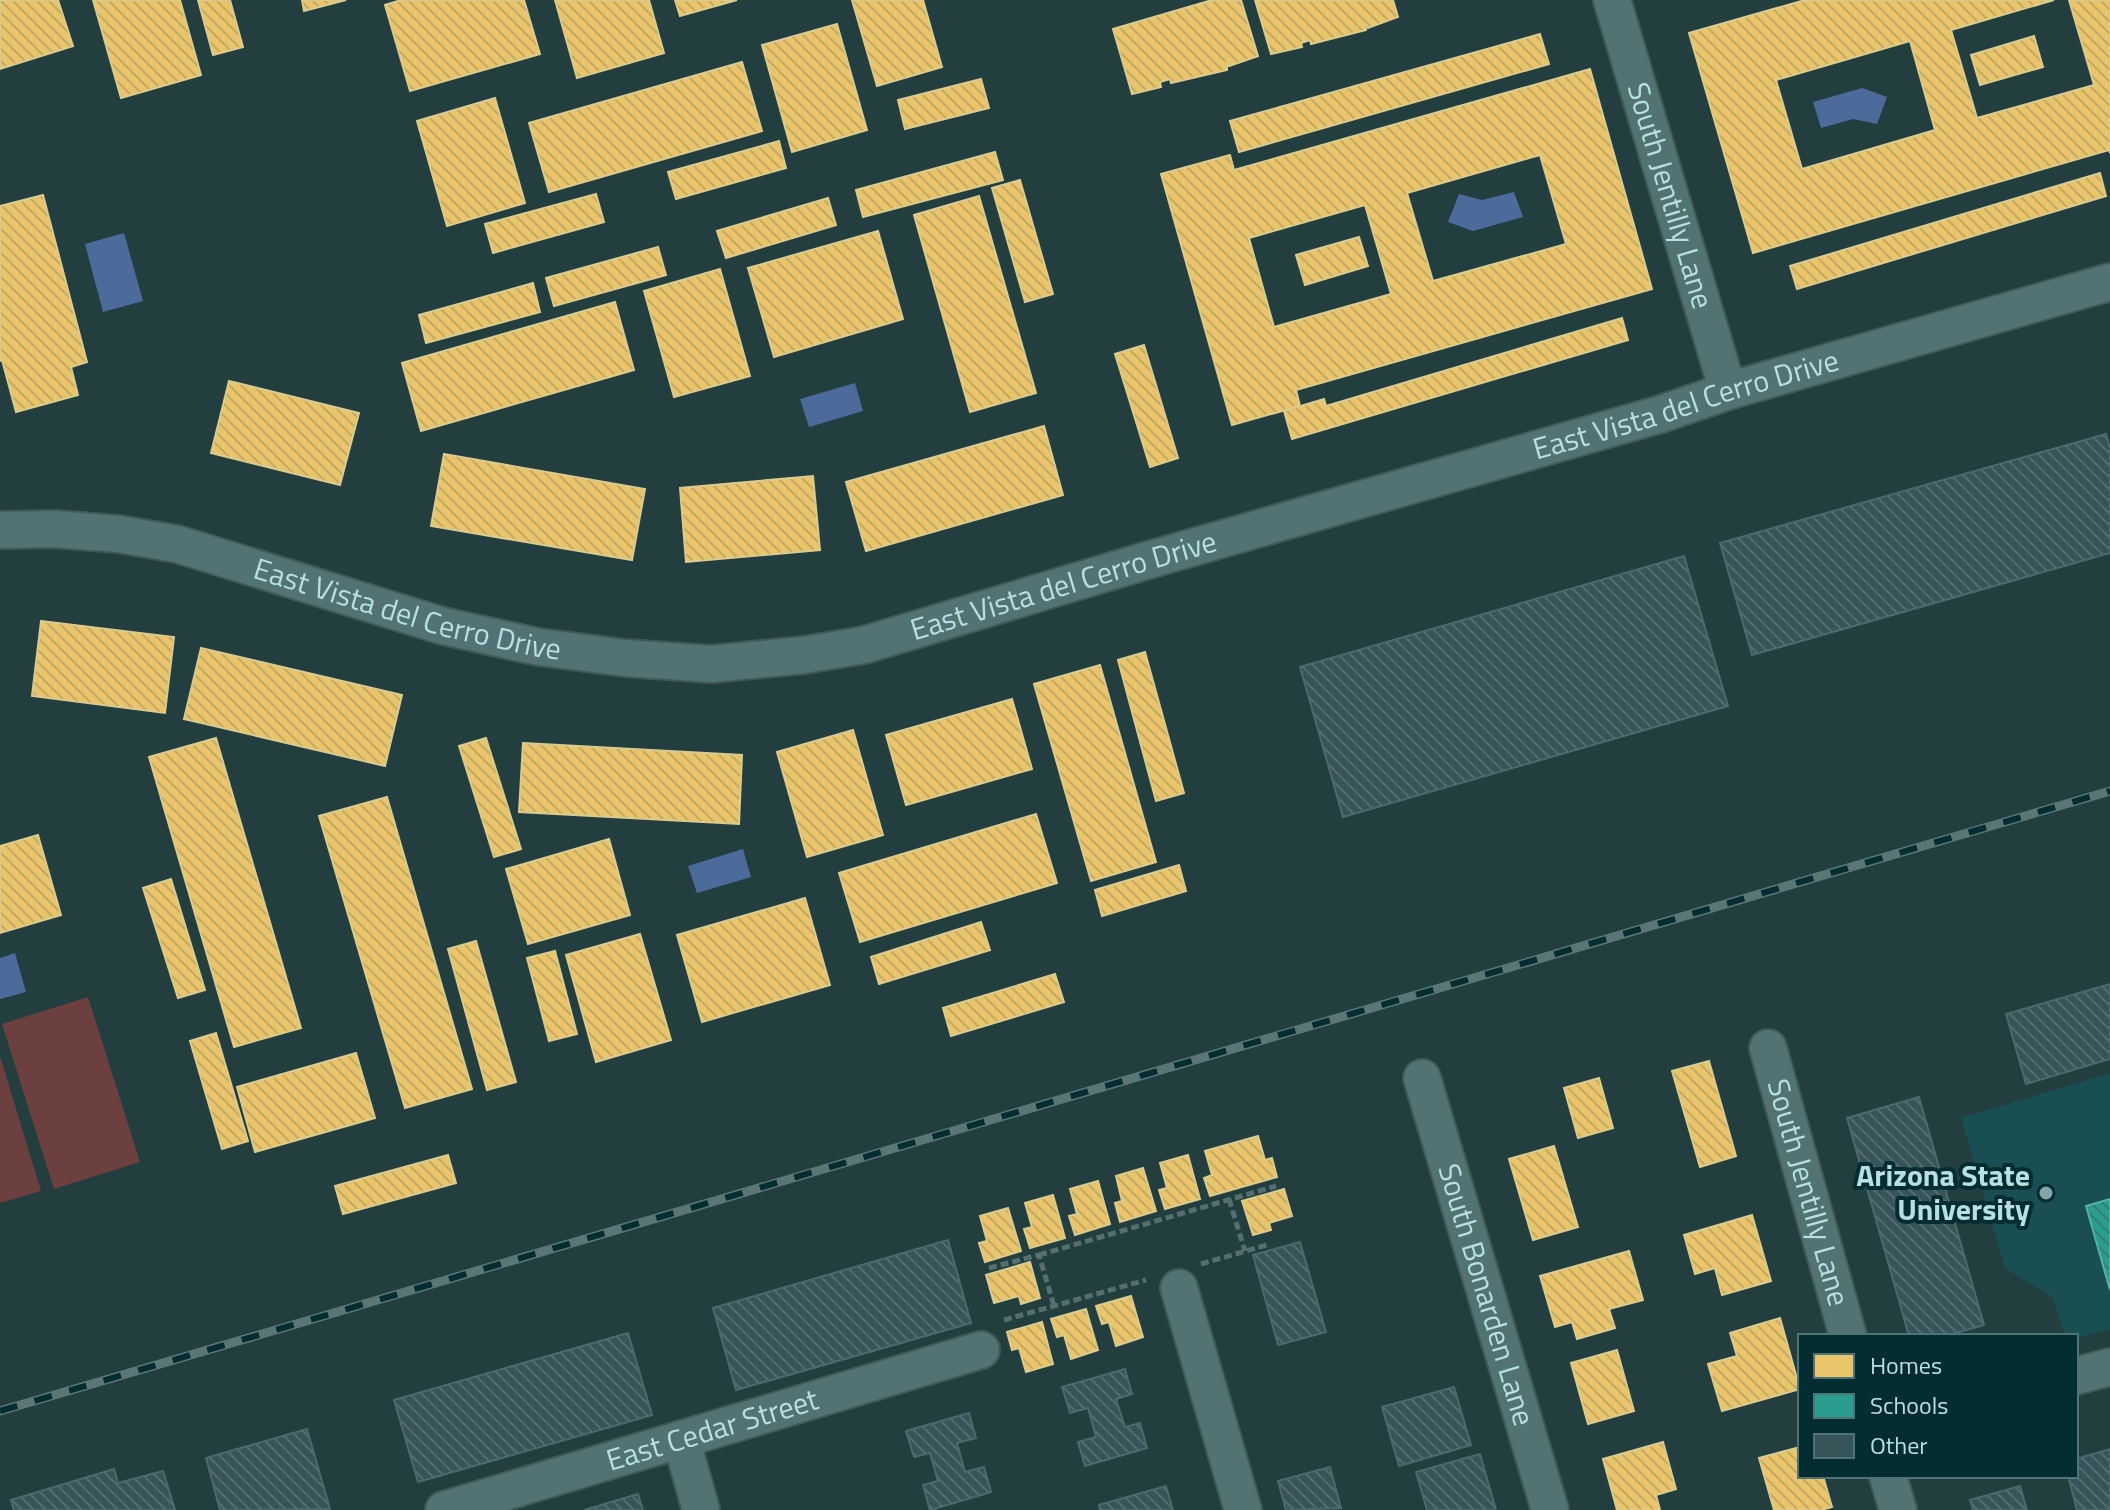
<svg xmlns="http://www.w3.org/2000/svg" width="2110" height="1510" viewBox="0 0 2110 1510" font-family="'Titillium Web',sans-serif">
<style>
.built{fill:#194e52}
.pitch{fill:#6d4040}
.water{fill:#4c6b9b}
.homes{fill:url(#homes-back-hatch);stroke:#dacc8e;stroke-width:2;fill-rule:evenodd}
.schools{fill:url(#schools-back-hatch);stroke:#54b1a8;stroke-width:2}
.building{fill:url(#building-back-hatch);stroke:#4d696e;stroke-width:2}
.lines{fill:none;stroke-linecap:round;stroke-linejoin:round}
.minor-casing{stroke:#42595b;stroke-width:40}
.path{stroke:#556f70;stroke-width:5;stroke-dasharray:8 4;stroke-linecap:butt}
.minor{stroke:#527273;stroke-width:36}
.rail-casing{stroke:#5b7677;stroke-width:9}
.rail{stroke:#032d30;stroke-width:6;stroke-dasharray:18;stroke-linecap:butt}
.poi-dot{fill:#83a7a9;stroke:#032d30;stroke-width:3}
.labels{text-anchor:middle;stroke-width:8;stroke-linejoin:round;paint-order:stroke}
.street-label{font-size:30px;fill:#b6e0e2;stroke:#032d30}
.poi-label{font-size:30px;font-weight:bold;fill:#b6e0e2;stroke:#032d30;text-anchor:end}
</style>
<defs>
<pattern id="homes-back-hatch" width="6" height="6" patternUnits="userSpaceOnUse" patternTransform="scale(2)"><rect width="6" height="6" fill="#e9c46a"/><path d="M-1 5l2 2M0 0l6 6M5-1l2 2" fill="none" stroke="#c5aa62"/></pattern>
<pattern id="schools-back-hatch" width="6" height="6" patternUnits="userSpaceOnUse" patternTransform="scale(2)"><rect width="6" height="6" fill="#2a9d8f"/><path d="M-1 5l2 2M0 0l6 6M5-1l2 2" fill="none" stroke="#2e8278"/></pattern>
<pattern id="building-back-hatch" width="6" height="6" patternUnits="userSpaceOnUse" patternTransform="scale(2)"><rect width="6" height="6" fill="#375459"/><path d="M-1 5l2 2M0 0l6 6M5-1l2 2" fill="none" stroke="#526c71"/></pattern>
</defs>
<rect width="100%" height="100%" fill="#233e3f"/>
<!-- built -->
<path class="built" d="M 2110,1073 L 2110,1329 L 2076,1339 L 2076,1336 L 2065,1336 L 2053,1298 L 2005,1268 L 1961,1118 Z"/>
<!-- pitch -->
<g class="pitch">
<path d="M 88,997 L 140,1162 L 54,1189 L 2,1024 Z"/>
<path d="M 0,1056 L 41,1191 L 0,1203 Z"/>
</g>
<!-- water -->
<g class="water">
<path d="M 1862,88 L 1887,97 L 1877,124 L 1853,119 L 1821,128 L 1813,102 Z"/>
<path d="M 1514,192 L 1523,217 L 1473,231 L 1448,222 L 1459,194 L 1482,200 Z"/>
<path d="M 124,233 L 143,301 L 103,312 L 85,244 Z"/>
<path d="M 855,383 L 863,411 L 809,427 L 800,399 Z"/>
<path d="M 743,849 L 751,877 L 697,893 L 688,866 Z"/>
<path d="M 15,953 L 26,992 L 0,999 L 0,958 Z"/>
</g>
<!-- homes -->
<g class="homes">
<path d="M 0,0 L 58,0 L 73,46 L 0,69 Z"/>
<path d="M 93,0 L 180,0 L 201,75 L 121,98 Z"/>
<path d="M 198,0 L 230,0 L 243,47 L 213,55 Z"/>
<path d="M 302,0 L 346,0 L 304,11 Z"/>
<path d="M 401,0 L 524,0 L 540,54 L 410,91 L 385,5 Z"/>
<path d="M 555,0 L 649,0 L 664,53 L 577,78 Z"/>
<path d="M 675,0 L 737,0 L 680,16 Z"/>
<path d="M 852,0 L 923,0 L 942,67 L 877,86 Z"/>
<path d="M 1212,0 L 1241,0 L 1258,56 L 1229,66 L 1227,63 L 1227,70 L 1171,83 L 1170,79 L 1160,82 L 1161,87 L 1132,94 L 1113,29 Z"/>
<path d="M 1255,0 L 1393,0 L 1398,17 L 1368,28 L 1367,25 L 1365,25 L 1366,30 L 1311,44 L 1310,40 L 1301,43 L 1302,47 L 1271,54 Z"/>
<path d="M 1805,0 L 2054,0 L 1951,30 L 1977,118 L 2094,85 L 2069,0 L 2110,0 L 2110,153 L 2109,150 L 1753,253 L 1689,33 ZM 1910,41 L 1935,130 L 1802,169 L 1776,80 Z"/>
<path d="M 837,24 L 867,130 L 792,152 L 762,45 Z"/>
<path d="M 1540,34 L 1549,64 L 1239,152 L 1230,121 Z"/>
<path d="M 2034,36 L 2043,67 L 1980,85 L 1971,55 Z"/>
<path d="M 742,62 L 762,131 L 549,192 L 529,123 Z"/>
<path d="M 1590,69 L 1652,289 L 1296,390 L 1300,406 L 1232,425 L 1161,174 L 1230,155 L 1234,170 ZM 1540,155 L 1566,244 L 1433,281 L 1407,193 ZM 1365,205 L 1391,294 L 1274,327 L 1249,238 Z"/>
<path d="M 981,79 L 989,108 L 905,129 L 898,100 Z"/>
<path d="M 495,98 L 525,203 L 447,226 L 417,121 Z"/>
<path d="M 779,141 L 786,168 L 676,199 L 668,172 Z"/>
<path d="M 995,152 L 1003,180 L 863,217 L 856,190 Z"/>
<path d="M 2100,173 L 2106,196 L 1797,289 L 1790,266 Z"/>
<path d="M 1020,180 L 1053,294 L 1025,302 L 992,188 Z"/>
<path d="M 596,194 L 604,222 L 493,253 L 485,224 Z"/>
<path d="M 43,195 L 87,362 L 71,367 L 78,395 L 16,412 L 2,360 L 0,361 L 0,206 Z"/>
<path d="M 979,196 L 1036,393 L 970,412 L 914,215 Z"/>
<path d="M 828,198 L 836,225 L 726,258 L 717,231 Z"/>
<path d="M 878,231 L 903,319 L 774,357 L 748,268 Z"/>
<path d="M 1359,237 L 1368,266 L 1305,285 L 1296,255 Z"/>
<path d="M 658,247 L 666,275 L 554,306 L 546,278 Z"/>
<path d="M 720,269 L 750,376 L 674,397 L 644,291 Z"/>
<path d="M 533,283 L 540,312 L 426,343 L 419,315 Z"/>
<path d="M 615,302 L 634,370 L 421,431 L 402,363 Z"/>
<path d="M 1622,318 L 1628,340 L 1292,439 L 1284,411 L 1324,399 L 1326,406 Z"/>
<path d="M 1144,345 L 1178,458 L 1150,467 L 1115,354 Z"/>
<path d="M 229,381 L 359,413 L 340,485 L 211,453 Z"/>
<path d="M 1044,426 L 1063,495 L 866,551 L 846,482 Z"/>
<path d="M 444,454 L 645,489 L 632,560 L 431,526 Z"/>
<path d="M 813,476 L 820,550 L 686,562 L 680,488 Z"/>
<path d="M 41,621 L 174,637 L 165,713 L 32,696 Z"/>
<path d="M 201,648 L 402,695 L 385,766 L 184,719 Z"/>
<path d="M 1145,652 L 1184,793 L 1156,801 L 1118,660 Z"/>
<path d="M 1100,665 L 1156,862 L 1091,881 L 1034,684 Z"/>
<path d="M 1012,699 L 1032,769 L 906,805 L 886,735 Z"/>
<path d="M 853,730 L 883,835 L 807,857 L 777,752 Z"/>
<path d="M 216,738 L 301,1028 L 234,1047 L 149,757 Z"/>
<path d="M 486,738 L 521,849 L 494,857 L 459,746 Z"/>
<path d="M 523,743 L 742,755 L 739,824 L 519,812 Z"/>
<path d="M 387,797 L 472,1089 L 405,1108 L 319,816 Z"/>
<path d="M 1036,814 L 1057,883 L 860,942 L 839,873 Z"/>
<path d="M 38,835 L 61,915 L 0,933 L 0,846 Z"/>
<path d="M 609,839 L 630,915 L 528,944 L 506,869 Z"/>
<path d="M 1179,865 L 1186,891 L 1102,916 L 1095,890 Z"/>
<path d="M 171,879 L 205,990 L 178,998 L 143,888 Z"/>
<path d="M 805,898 L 830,985 L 702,1022 L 677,935 Z"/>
<path d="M 981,922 L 990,950 L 879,984 L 871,957 Z"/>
<path d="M 640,934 L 671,1040 L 596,1062 L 566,955 Z"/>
<path d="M 476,941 L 516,1082 L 487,1090 L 448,949 Z"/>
<path d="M 555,951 L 577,1034 L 549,1041 L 527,958 Z"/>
<path d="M 1055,974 L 1064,1002 L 951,1036 L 943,1008 Z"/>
<path d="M 216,1033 L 248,1141 L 222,1149 L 190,1041 Z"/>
<path d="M 356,1053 L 375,1118 L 255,1152 L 237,1087 Z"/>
<path d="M 1709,1061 L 1736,1156 L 1700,1167 L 1672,1071 Z"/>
<path d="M 1599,1078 L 1613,1128 L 1578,1138 L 1564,1088 Z"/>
<path d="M 1258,1136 L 1265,1160 L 1272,1158 L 1277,1177 L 1210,1196 L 1204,1178 L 1212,1175 L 1205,1151 Z"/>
<path d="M 1554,1146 L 1578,1227 L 1533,1240 L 1509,1159 Z"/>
<path d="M 448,1155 L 456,1183 L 343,1214 L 335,1186 Z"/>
<path d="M 1188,1155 L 1200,1199 L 1165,1209 L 1159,1190 L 1167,1188 L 1160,1163 Z"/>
<path d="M 1143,1168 L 1156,1211 L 1120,1222 L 1115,1203 L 1122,1201 L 1116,1176 Z"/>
<path d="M 1098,1181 L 1110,1224 L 1075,1235 L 1069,1216 L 1077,1214 L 1070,1189 Z"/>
<path d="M 1284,1189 L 1292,1216 L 1269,1223 L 1271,1230 L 1253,1235 L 1242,1201 Z"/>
<path d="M 1053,1195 L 1065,1238 L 1030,1248 L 1024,1229 L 1032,1227 L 1025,1203 Z"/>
<path d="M 1008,1208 L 1021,1251 L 985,1262 L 979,1243 L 987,1241 L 980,1216 Z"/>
<path d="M 1752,1215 L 1771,1281 L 1722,1295 L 1715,1268 L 1695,1274 L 1684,1235 Z"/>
<path d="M 1629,1251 L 1643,1300 L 1609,1309 L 1615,1328 L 1577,1339 L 1572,1322 L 1555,1327 L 1540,1276 Z"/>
<path d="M 1030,1262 L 1040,1298 L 1021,1304 L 1019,1296 L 994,1303 L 986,1275 Z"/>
<path d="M 1131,1296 L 1143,1337 L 1116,1346 L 1109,1322 L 1102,1324 L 1096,1306 Z"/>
<path d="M 1086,1309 L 1098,1350 L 1071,1359 L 1064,1335 L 1057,1337 L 1051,1319 Z"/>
<path d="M 1780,1318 L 1800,1389 L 1722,1411 L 1708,1364 L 1737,1356 L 1730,1333 Z"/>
<path d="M 1042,1322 L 1053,1364 L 1026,1372 L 1019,1348 L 1012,1350 L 1007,1332 Z"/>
<path d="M 1617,1350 L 1634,1411 L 1588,1424 L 1571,1363 Z"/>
<path d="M 1663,1442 L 1676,1489 L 1656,1495 L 1660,1510 L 1617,1510 L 1603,1459 Z"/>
<path d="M 1800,1447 L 1800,1476 L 1823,1476 L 1832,1507 L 1821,1510 L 1774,1510 L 1759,1458 Z"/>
</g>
<!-- schools -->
<path class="schools" d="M 2110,1199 L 2110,1290 L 2086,1206 Z"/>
<!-- building -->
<g class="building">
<path d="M 2106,434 L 2110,448 L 2110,553 L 1752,655 L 1720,543 Z"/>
<path d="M 1684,556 L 1728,706 L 1343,817 L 1300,667 Z"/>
<path d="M 2110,984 L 2110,1059 L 2026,1084 L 2006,1014 Z"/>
<path d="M 1919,1097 L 1984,1325 L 1945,1336 L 1909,1336 L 1847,1118 Z"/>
<path d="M 948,1240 L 971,1323 L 736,1390 L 713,1308 Z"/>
<path d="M 1300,1242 L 1326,1332 L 1278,1345 L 1253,1255 Z"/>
<path d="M 628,1333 L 652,1415 L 418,1482 L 394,1400 Z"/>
<path d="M 1125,1369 L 1132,1394 L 1116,1399 L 1125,1427 L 1140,1423 L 1147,1448 L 1085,1466 L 1078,1442 L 1096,1437 L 1088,1408 L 1070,1413 L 1062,1387 Z"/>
<path d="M 1454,1387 L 1471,1445 L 1399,1466 L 1382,1407 Z"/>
<path d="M 969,1413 L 976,1438 L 957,1443 L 965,1472 L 984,1467 L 991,1492 L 930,1510 L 923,1485 L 938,1481 L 930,1453 L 914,1457 L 906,1431 Z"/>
<path d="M 307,1429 L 330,1509 L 220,1510 L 206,1458 Z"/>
<path d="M 2110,1449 L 2110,1510 L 2077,1510 L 2068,1476 L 2076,1476 L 2076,1459 Z"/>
<path d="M 1480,1454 L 1496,1510 L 1427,1510 L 1416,1472 Z"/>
<path d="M 1330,1467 L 1341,1508 L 1286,1510 L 1278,1481 Z"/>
<path d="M 114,1469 L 118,1483 L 163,1471 L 175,1510 L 14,1510 L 11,1500 Z"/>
<path d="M 1166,1486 L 1173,1510 L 1100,1510 L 1099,1505 Z"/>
<path d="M 2020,1486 L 2027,1510 L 1973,1510 L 1970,1500 Z"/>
<path d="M 638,1494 L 643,1510 L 584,1510 Z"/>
</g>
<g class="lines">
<!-- minor casing -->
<g class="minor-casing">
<g id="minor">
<path id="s1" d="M 1612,0 L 1728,391"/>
<path id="s2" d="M 0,530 L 54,529 L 119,534 L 177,544 L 443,626 L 539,647 L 625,658 L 711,664 L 804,655 L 864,645 L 1152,559 L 1661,414 L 1728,391 L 2110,282"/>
<path id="s3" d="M 1768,1048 L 1848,1336"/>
<path id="s4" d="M 1422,1078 L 1550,1510"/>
<path d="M 1179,1288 L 1243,1510"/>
<path d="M 2076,1376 L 2110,1367"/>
<path d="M 681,1439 L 701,1510"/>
<path d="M 1888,1476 L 1898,1510"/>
<path id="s5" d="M 444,1510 L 981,1350"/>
</g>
</g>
<!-- path -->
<g class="path">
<path d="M 1229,1199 L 1245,1251"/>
<path d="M 1039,1255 L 1276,1186"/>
<path d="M 1201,1264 L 1270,1244"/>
<path d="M 989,1268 L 1039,1255 L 1054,1306"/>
<path d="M 1004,1320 L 1146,1280"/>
</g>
<!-- minor -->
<use href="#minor" class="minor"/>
<!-- rail casing -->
<g class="rail-casing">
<path id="rail" d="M 0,1411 L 2110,791"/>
</g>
<!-- rail -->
<use href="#rail" class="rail"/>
</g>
<!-- markers -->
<circle class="poi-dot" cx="2046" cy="1193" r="8"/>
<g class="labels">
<!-- street labels -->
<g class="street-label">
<text dy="10" stroke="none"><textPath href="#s1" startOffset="204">South Jentilly Lane</textPath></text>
<text dy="10" stroke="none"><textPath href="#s2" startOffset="1738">East Vista del Cerro Drive</textPath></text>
<text dy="10" stroke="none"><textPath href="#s2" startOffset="1090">East Vista del Cerro Drive</textPath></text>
<text dy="10" stroke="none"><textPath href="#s2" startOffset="418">East Vista del Cerro Drive</textPath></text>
<text dy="10" stroke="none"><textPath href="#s3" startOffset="150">South Jentilly Lane</textPath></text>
<text dy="10" stroke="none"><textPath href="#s4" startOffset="226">South Bonarden Lane</textPath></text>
<text dy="10" stroke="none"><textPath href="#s5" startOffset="280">East Cedar Street</textPath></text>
</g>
<!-- poi labels -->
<g class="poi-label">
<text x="2030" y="1186">Arizona State<tspan x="2030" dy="34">University</tspan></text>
</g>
</g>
<!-- legend -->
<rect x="1798" y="1334" width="280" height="144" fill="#032d30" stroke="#4b7577" stroke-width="2"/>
<rect x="1814" y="1354" width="40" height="24" fill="#e9c46a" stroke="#4b7577" stroke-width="2"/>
<text x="1870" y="1374" font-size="24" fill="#b6e0e2">Homes</text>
<rect x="1814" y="1394" width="40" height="24" fill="#2a9d8f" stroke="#4b7577" stroke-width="2"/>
<text x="1870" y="1414" font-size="24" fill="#b6e0e2">Schools</text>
<rect x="1814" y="1434" width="40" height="24" fill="#375459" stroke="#4b7577" stroke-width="2"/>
<text x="1870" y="1454" font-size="24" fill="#b6e0e2">Other</text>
</svg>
